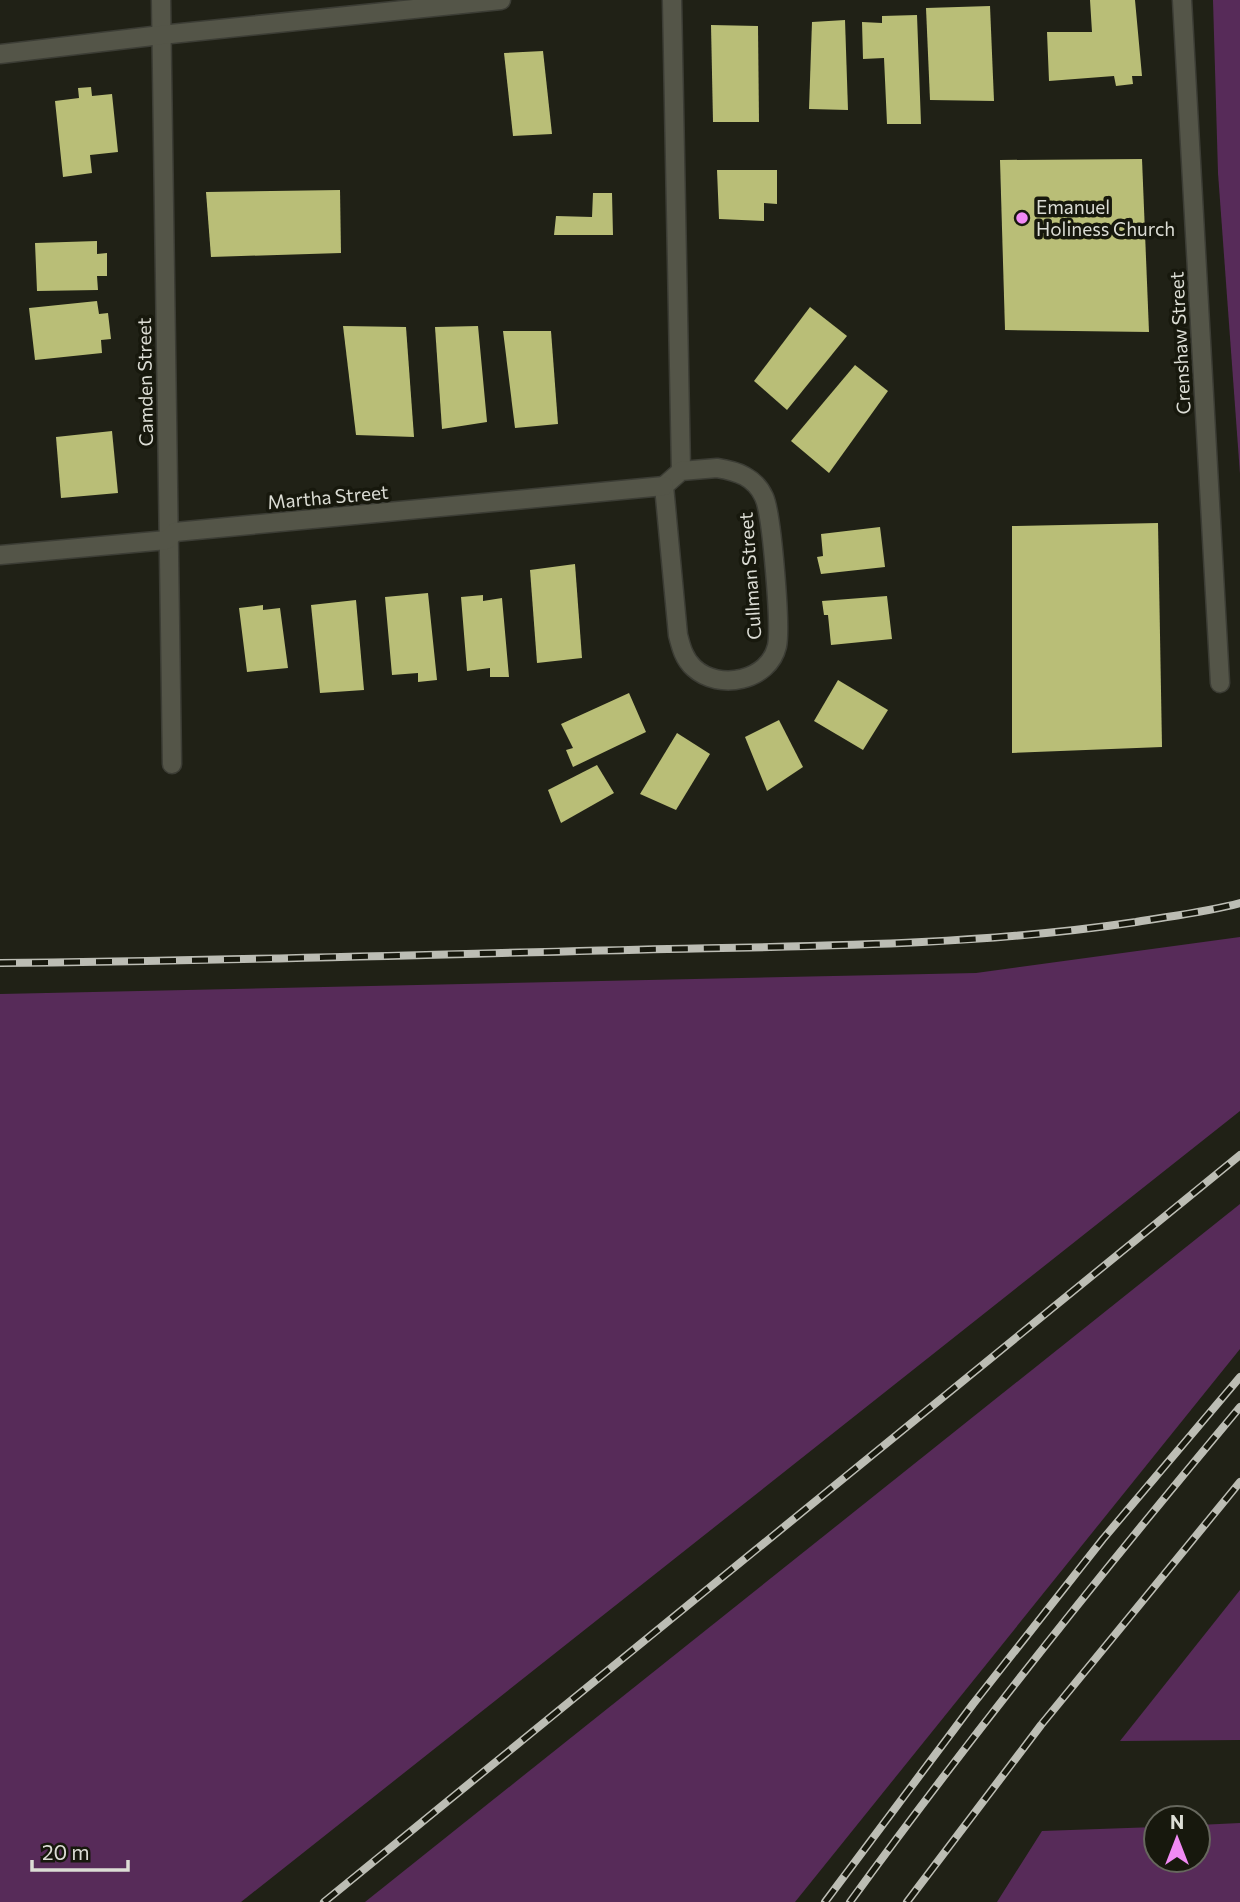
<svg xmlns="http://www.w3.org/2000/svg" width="1240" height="1902" viewBox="0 0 1240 1902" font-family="Commissioner,sans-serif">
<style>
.green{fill:#572b59}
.building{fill:#b9be77}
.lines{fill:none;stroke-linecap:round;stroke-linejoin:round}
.minor-casing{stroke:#3c3d35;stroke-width:21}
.minor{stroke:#545548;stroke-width:18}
.rail-casing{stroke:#bcbdb4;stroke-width:8}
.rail{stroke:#17180d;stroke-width:5;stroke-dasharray:16;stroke-linecap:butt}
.poi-dot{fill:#f18af4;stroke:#17180d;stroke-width:2.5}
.labels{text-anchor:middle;stroke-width:7;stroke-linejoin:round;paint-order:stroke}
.poi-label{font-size:19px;fill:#dcddd5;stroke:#17180d;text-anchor:start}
.street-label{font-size:19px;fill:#dcddd5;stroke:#17180d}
</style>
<rect width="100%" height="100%" fill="#202116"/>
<!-- green -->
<g class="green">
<path d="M 1213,0 L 1240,0 L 1240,474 L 1218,173 Z"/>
<path d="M 1240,937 L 1240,1111 L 241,1902 L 0,1902 L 0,994 L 976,973 Z"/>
<path d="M 1240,1204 L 1240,1349 L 795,1902 L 365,1902 Z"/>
<path d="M 1240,1590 L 1240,1740 L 1120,1741 Z"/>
<path d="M 1240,1823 L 1240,1902 L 997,1902 L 1042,1831 L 1156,1827 L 1156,1860 L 1198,1860 L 1198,1825 Z"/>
</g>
<!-- building -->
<g class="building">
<path d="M 1090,0 L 1135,0 L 1142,76 L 1132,76 L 1133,84 L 1116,86 L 1114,76 L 1049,81 L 1047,32 L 1092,32 Z"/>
<path d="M 990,6 L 994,101 L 930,100 L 926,8 Z"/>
<path d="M 917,15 L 921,124 L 887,124 L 884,58 L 863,59 L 862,22 L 882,23 L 882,16 Z"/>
<path d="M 845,20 L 848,110 L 809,109 L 812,22 Z"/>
<path d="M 711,25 L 758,26 L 759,122 L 713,122 Z"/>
<path d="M 543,51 L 552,134 L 513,136 L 504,53 Z"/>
<path d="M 91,87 L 92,96 L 112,94 L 118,152 L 90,155 L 92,173 L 63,177 L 55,101 L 79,98 L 78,88 Z"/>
<path d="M 1142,159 L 1149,332 L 1005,330 L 1000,160 Z"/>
<path d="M 717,170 L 777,170 L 777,204 L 764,203 L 764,221 L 719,219 Z"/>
<path d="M 340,190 L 341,253 L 211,257 L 206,192 Z"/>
<path d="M 593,193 L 612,193 L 613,235 L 554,235 L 556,216 L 592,217 Z"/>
<path d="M 97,241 L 97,254 L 107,253 L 107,276 L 97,276 L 98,290 L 37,291 L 35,243 Z"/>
<path d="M 97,301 L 99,314 L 108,313 L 111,339 L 101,340 L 102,353 L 35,360 L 29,308 Z"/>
<path d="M 810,307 L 847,336 L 787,410 L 754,381 Z"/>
<path d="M 343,326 L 406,327 L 414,437 L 356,435 Z"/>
<path d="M 478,326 L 487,422 L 442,429 L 435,327 Z"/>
<path d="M 503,331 L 551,331 L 558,424 L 515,428 Z"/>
<path d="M 855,365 L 888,391 L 829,473 L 791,441 Z"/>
<path d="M 112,431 L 118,493 L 61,498 L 56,437 Z"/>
<path d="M 1158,523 L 1162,747 L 1012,753 L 1012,526 Z"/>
<path d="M 880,527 L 885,567 L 821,574 L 817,557 L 823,556 L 821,534 Z"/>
<path d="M 575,564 L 582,658 L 537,663 L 530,570 Z"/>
<path d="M 428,593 L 437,680 L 418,682 L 418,673 L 392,675 L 385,597 Z"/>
<path d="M 483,595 L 483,601 L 502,598 L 509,677 L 490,677 L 490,668 L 467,671 L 461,597 Z"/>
<path d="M 887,596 L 892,639 L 831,645 L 828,615 L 824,615 L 822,601 Z"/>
<path d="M 356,600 L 364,690 L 320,693 L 311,605 Z"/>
<path d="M 263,605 L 263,610 L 280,608 L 288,668 L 247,672 L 239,608 Z"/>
<path d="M 838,680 L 888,710 L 863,750 L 814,721 Z"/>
<path d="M 629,693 L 646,732 L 573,767 L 566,750 L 573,748 L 561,724 Z"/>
<path d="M 779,720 L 803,767 L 767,791 L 745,737 Z"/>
<path d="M 677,733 L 710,754 L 676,810 L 640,794 Z"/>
<path d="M 597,765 L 614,793 L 561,823 L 548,790 Z"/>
</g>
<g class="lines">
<!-- minor casing -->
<g class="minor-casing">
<g id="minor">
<path d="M 161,0 L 172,764"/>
<path d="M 672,0 L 681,471"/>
<path d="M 1182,0 L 1220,683"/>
<path d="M 0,54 L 161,35 L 501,0"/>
<path d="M 717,468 C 737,471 755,477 764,497 C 772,514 781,627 777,646 C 769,681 719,691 694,668 C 684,659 681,647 678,635 L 664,486 L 681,471 Z"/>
<path d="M 0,555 L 167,540 L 175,532 L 664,486"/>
</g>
</g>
<!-- minor -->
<use href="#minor" class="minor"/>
<!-- rail casing -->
<g class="rail-casing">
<g id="rail">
<path d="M 0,963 C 223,961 445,954 668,949 C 824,946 981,945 1136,922 C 1171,916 1206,912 1240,903"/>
<path d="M 324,1902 L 1240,1155"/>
<path d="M 825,1902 L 973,1704 L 1103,1539 L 1240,1377"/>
<path d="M 850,1902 C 974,1732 1105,1568 1240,1407"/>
<path d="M 907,1902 L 1041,1725 L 1240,1482"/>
</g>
</g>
<!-- rail -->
<use href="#rail" class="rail"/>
</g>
<!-- markers -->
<circle class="poi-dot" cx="1022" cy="218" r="7"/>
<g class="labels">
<!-- poi labels -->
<g class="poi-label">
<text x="1036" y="214">Emanuel<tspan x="1036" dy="22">Holiness Church</tspan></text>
</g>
<!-- street labels -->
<g class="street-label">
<text transform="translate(1180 343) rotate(-93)" y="7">Crenshaw Street</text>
<text transform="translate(145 382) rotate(-91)" y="7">Camden Street</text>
<text transform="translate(328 497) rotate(-5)" y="7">Martha Street</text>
<text transform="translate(750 576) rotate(-94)" y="7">Cullman Street</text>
</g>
</g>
<!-- north arrow -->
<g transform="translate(1177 1839)"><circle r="33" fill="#17180d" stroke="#66675d" stroke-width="2"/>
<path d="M0-5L12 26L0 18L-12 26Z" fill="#f18af4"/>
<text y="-10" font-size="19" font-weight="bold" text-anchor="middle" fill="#dcddd5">N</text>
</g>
<!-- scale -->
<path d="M32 1860v10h96v-10" fill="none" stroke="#dcddd5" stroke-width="3.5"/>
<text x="42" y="1860" font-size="21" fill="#dcddd5" stroke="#17180d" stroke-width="5" paint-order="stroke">20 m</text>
</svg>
